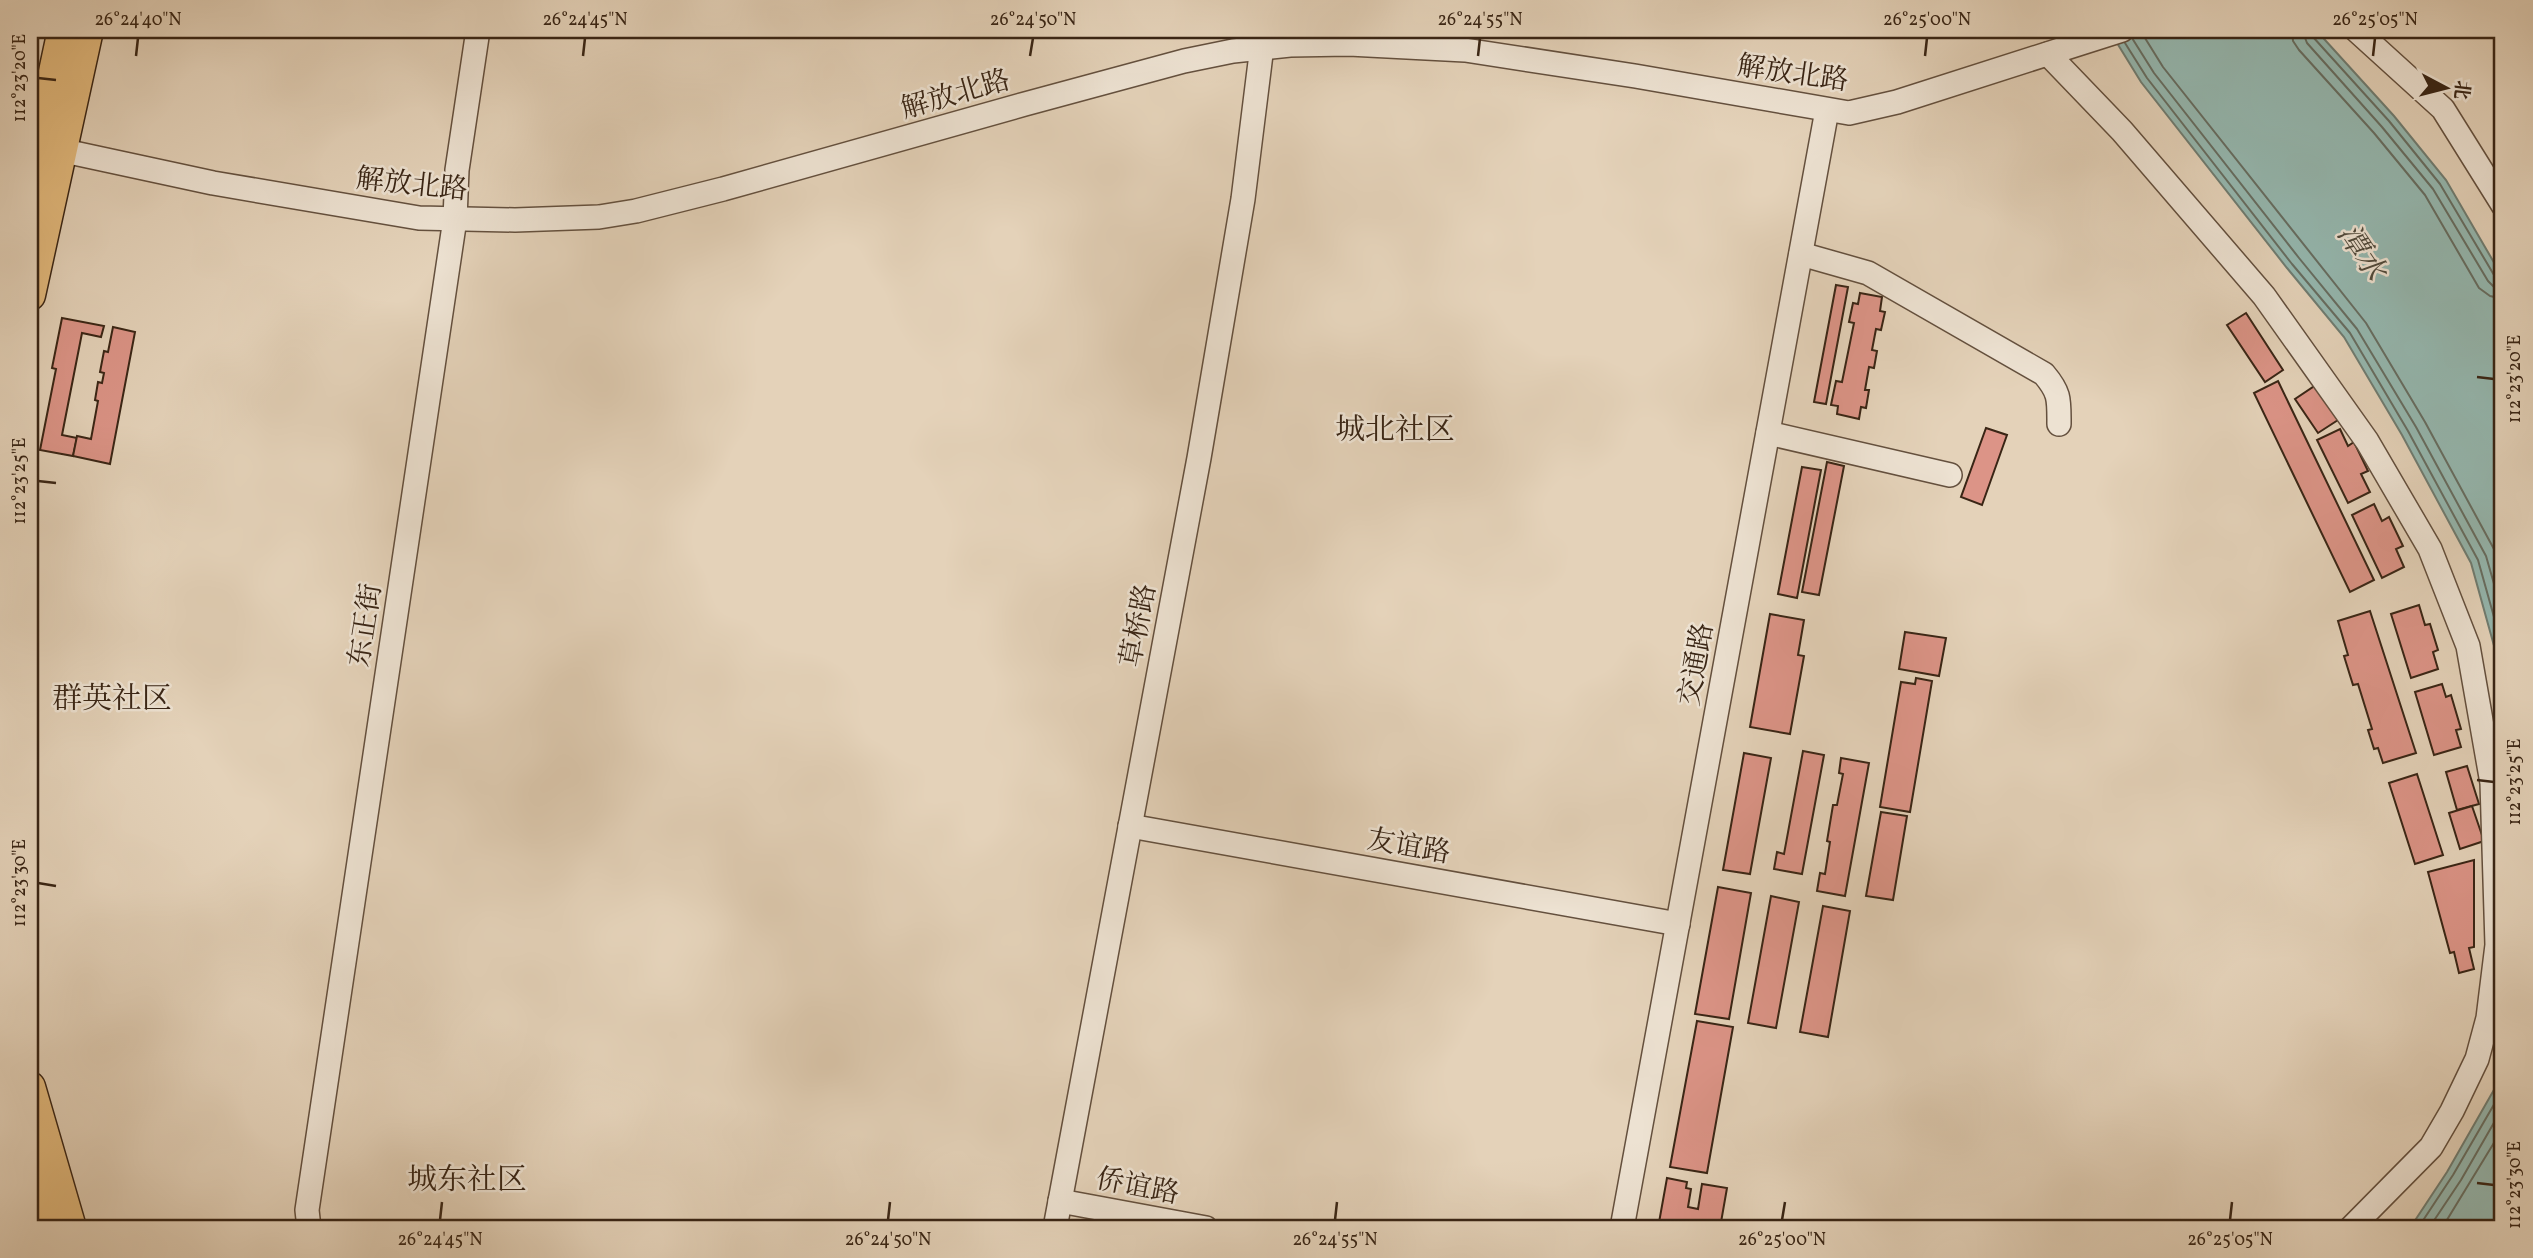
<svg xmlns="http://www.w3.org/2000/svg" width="2533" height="1258" viewBox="0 0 2533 1258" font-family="Vollkorn,'Noto Serif SC',serif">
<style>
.water{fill:#95b8b0;stroke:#707d72;stroke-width:2}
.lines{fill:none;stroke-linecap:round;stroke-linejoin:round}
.shore{stroke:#676e62;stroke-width:2}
.building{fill:#dc9487;stroke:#392515;stroke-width:2}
.minor-casing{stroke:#64503e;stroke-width:26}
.major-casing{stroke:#392515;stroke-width:33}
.minor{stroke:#ede2d2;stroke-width:23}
.major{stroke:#e2b97c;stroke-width:30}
.ticks{fill:none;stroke:#392515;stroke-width:2.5}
.labels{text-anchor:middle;stroke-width:5;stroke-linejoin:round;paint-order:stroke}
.street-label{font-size:28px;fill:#392515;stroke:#ede2d2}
.water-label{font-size:30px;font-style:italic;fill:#504a3c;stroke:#ede2d2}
.neighbourhood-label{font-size:30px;fill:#392515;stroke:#ede2d2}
.neatline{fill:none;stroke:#392515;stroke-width:2.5}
.ticks-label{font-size:18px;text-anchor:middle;fill:#392515}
</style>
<rect width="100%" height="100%" fill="#e4d2b9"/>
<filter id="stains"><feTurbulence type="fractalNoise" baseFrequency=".00286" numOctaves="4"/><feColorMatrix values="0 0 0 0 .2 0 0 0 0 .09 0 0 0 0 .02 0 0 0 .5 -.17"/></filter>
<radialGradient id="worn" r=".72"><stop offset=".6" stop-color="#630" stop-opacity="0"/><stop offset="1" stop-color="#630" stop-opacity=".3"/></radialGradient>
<!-- water -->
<g class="water">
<path d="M 2109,30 L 2316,30 L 2394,116 L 2446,180 L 2503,278 L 2503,678 L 2471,563 L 2402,435 L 2344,337 L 2287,268 L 2141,82 Z"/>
<path d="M 2503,1074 L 2503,1228 L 2410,1228 L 2447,1172 Z"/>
</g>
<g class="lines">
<!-- shore -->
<g class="shore">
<path d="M 2140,30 L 2163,67 L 2366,323 L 2425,422 L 2495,551 L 2503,576"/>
<path d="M 2292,30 L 2293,41 L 2299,50 L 2374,133 L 2425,195 L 2479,288 L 2490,296 L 2503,299"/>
<path d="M 2302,30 L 2307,43 L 2382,127 L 2433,189 L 2488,281 L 2494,287 L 2503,288"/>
<path d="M 2311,30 L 2313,37 L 2389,121 L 2440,184 L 2494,275 L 2503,279"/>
<path d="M 2132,38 L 2154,73 L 2299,258 L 2357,329 L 2416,427 L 2486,556 L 2503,615"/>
<path d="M 2125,43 L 2147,78 L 2292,264 L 2350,333 L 2408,431 L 2478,560 L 2503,649"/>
<path d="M 2418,1228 L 2453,1175 L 2503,1089"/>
<path d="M 2429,1228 L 2461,1180 L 2503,1107"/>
<path d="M 2442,1228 L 2503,1128"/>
</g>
</g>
<!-- building -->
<g class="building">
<path d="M 1836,285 L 1848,287 L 1826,404 L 1814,402 Z"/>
<path d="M 1860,293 L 1882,297 L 1880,311 L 1885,312 L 1881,330 L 1876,329 L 1872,350 L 1877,351 L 1874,368 L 1869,367 L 1865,390 L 1869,390 L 1866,408 L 1861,407 L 1859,419 L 1837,414 L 1838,406 L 1831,405 L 1836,381 L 1842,382 L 1854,323 L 1849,322 L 1853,303 L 1858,304 Z"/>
<path d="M 2246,313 L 2283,370 L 2265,382 L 2227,325 Z"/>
<path d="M 62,318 L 104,326 L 101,337 L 82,333 L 62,435 L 77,438 L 73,456 L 40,450 L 56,369 L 52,368 Z"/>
<path d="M 113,327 L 135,332 L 110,464 L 73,456 L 77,436 L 91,439 L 98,401 L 95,400 L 98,382 L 102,383 L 104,373 L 100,372 L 104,351 L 108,352 Z"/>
<path d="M 2278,381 L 2374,580 L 2350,592 L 2254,393 Z"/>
<path d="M 2316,385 L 2338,420 L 2318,433 L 2295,399 Z"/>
<path d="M 1986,428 L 2007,435 L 1982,505 L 1961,497 Z"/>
<path d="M 2340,429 L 2348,446 L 2354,442 L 2368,471 L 2361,474 L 2370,492 L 2348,503 L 2317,440 Z"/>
<path d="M 1827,462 L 1844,466 L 1819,595 L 1802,592 Z"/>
<path d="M 1802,467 L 1821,470 L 1797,598 L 1778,594 Z"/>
<path d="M 2374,504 L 2382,521 L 2389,517 L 2403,546 L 2396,549 L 2404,567 L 2382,578 L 2352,515 Z"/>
<path d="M 2419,605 L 2425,625 L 2430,624 L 2438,650 L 2433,652 L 2438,669 L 2411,678 L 2391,614 Z"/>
<path d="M 2370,611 L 2416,753 L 2383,763 L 2378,748 L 2374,749 L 2368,730 L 2372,729 L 2358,684 L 2353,685 L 2344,656 L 2348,655 L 2338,621 Z"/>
<path d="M 1770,614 L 1804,620 L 1798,655 L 1804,656 L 1790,734 L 1750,727 Z"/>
<path d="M 1905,632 L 1946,638 L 1939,676 L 1899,669 Z"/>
<path d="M 1916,678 L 1932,681 L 1910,812 L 1880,807 L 1901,682 L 1915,684 Z"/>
<path d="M 2442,684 L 2446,697 L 2451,695 L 2461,729 L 2456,730 L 2461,747 L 2434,755 L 2415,692 Z"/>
<path d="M 1803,751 L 1824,755 L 1802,874 L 1774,869 L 1777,852 L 1784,854 Z"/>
<path d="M 1744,753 L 1771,758 L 1750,874 L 1723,870 Z"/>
<path d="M 1841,758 L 1869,763 L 1845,896 L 1817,891 L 1820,873 L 1825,874 L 1830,842 L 1827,841 L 1833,805 L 1837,805 L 1843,774 L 1839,773 Z"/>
<path d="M 2467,766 L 2479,804 L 2457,810 L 2446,772 Z"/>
<path d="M 2417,774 L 2443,855 L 2415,864 L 2389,783 Z"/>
<path d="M 2472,806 L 2484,841 L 2460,849 L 2449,813 Z"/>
<path d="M 1881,812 L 1907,816 L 1893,900 L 1866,896 Z"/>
<path d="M 2474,860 L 2474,947 L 2469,948 L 2474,969 L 2459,973 L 2454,952 L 2450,953 L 2428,872 Z"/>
<path d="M 1718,887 L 1751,893 L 1729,1019 L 1695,1014 Z"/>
<path d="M 1771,896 L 1799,902 L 1776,1028 L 1748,1023 Z"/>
<path d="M 1823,906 L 1850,911 L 1828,1037 L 1800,1032 Z"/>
<path d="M 1697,1021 L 1733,1027 L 1707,1173 L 1670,1167 Z"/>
<path d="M 1667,1178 L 1687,1182 L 1686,1188 L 1691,1189 L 1688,1207 L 1698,1209 L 1702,1184 L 1727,1188 L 1720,1228 L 1658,1228 Z"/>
</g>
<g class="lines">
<!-- minor casing -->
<g class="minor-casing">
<g id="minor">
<path d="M 2356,30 L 2443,109 L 2503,205"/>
<path d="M 2048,54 L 2122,131 L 2264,296 L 2367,441 L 2430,549 L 2468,646 L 2492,783 L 2497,945 L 2488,1018 L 2477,1059 L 2452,1111 L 2431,1147 L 2351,1228"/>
<path d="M 46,147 L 213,183 L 419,218 L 515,220 L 599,217 L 636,211 L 723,189 L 1025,104 L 1184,61 L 1233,51 L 1290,45 L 1349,44 L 1465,50 L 1635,76 L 1849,113 L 1897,102 L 2122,30"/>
<path d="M 1801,254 L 1868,273 L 2044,374 C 2060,393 2059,399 2059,424"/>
<path d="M 1768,433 L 1950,475"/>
<path d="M 1130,826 L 1678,924"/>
<path d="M 1060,1201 L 1206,1228"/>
<path d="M 309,1228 L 307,1210 L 455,219 L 457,170 L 478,30"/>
<path d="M 1055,1228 L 1199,458 L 1243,199 L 1264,30"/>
<path d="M 1622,1228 L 1827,110"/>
</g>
</g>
<!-- major casing -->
<g class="major-casing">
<g id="major">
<path d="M 30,184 L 63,30"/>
<path d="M 30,295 L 88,30"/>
<path d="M 30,1087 L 71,1228"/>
<path d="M 30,1173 L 46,1228"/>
</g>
</g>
<!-- minor -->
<use href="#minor" class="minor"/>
<!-- major -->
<use href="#major" class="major"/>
</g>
<!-- ticks -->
<path class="ticks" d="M 136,56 L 138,38M 583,56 L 585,38M 1030,56 L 1033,38M 1478,56 L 1480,38M 1925,56 L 1927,38M 2373,56 L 2375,38M 38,78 L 56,80M 2477,377 L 2494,379M 38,481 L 56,483M 2477,780 L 2494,782M 38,883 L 56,886M 2477,1183 L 2494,1185M 440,1220 L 442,1202M 888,1220 L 890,1202M 1335,1220 L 1337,1202M 1782,1220 L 1785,1202M 2230,1220 L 2232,1202"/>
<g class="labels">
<!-- street labels -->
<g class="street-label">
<text transform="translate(1793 72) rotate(8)" y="10">解放北路</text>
<text transform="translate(955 93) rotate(-16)" y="10">解放北路</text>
<text transform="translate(412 183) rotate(6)" y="10">解放北路</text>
<text transform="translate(364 625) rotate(-81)" y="10">东正街</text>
<text transform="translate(1137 625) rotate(-79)" y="10">草桥路</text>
<text transform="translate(1695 664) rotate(-80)" y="10">交通路</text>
<text transform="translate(1409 845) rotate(10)" y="10">友谊路</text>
<text transform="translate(1138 1185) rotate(11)" y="10">侨谊路</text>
</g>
<!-- water labels -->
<g class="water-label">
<text transform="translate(2362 252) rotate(56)" y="10">潭水</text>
</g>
<!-- neighbourhood labels -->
<g class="neighbourhood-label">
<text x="1395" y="439">城北社区</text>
<text x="112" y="708">群英社区</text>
<text x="467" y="1189">城东社区</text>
</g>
</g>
<!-- margin -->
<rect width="2533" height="1258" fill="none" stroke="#e4d2b9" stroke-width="77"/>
<!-- north arrow -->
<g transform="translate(2446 88) rotate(97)" stroke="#ede2d2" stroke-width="5" paint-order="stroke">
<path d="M0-5L12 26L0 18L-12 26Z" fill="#392515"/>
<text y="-10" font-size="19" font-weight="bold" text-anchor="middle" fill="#392515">北</text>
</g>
<rect x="38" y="38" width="2456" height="1182" class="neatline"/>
<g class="ticks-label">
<text x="138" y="25">26°24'40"N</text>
<text x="585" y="25">26°24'45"N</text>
<text x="1033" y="25">26°24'50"N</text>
<text x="1480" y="25">26°24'55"N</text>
<text x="1927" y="25">26°25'00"N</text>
<text x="2375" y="25">26°25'05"N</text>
<text transform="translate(19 78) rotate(-90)" y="6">112°23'20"E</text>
<text transform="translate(2514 379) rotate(-90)" y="6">112°23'20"E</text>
<text transform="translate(19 481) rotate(-90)" y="6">112°23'25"E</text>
<text transform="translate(2514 782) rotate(-90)" y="6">112°23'25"E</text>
<text transform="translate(19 883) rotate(-90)" y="6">112°23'30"E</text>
<text transform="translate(2514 1185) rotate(-90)" y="6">112°23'30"E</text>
<text x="440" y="1245">26°24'45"N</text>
<text x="888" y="1245">26°24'50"N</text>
<text x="1335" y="1245">26°24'55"N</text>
<text x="1782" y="1245">26°25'00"N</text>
<text x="2230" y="1245">26°25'05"N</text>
</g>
<rect width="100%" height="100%" filter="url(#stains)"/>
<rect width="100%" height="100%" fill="url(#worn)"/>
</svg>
